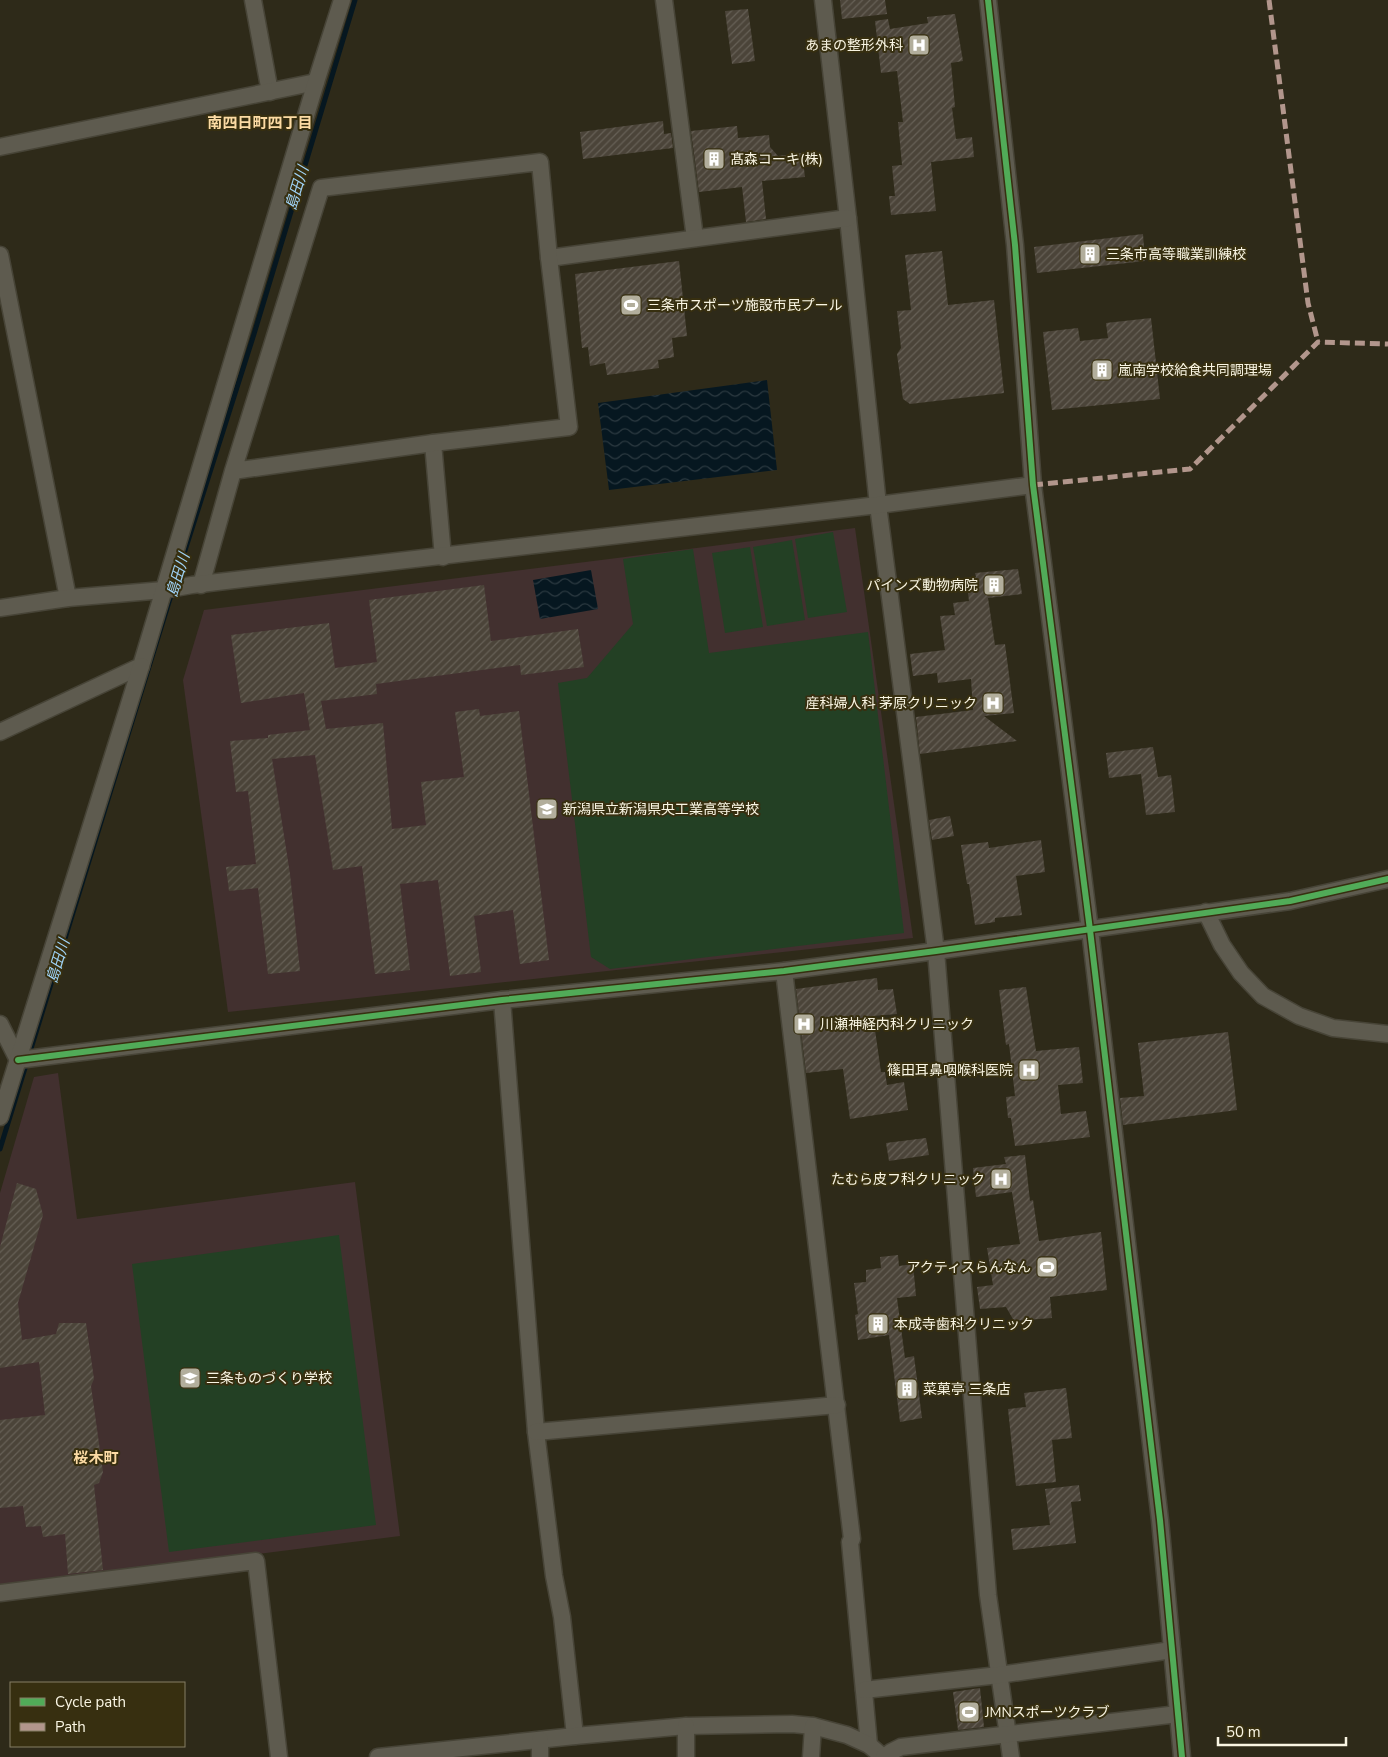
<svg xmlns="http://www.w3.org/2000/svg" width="1388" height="1757" viewBox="0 0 1388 1757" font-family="'Nunito Sans','Noto Sans JP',sans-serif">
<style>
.education{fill:#42302f}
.green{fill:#234024}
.water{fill:url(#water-waves)}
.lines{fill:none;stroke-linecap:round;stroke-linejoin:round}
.stream{stroke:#061720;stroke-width:5}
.building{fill:url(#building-hatch)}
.minor-casing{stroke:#474437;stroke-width:19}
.minor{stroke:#5e5b4f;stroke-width:16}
.quiet{stroke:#b2968c;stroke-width:5;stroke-dasharray:10 5;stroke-linecap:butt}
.cycleway-casing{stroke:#372f10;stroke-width:9}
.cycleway{stroke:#51ab58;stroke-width:6}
.labels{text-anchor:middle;stroke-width:4;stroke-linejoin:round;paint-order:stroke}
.poi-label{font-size:14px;fill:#f9f5e3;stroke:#372f10;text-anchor:start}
.neighbourhood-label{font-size:15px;font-weight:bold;fill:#fcdba4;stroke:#372f10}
.water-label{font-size:15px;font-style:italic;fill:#9fd2f6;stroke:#372f10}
</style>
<defs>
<pattern id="water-waves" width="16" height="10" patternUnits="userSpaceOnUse" patternTransform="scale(1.25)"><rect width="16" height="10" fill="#061720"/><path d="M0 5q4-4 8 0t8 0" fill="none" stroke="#2b3940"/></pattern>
<pattern id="building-hatch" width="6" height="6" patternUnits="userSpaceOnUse" patternTransform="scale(1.25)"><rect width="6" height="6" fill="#4b4439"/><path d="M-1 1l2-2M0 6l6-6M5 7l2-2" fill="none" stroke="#666056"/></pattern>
</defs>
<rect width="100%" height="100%" fill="#2e2a19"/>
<!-- education -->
<g class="education">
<path d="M 855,528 L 913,938 L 228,1012 L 183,680 L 204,610 Z"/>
<path d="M 58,1073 L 77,1219 L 355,1182 L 400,1536 L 0,1587 L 0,1193 L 34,1077 Z"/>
</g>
<!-- green -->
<g class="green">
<path d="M 833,532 L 847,612 L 808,618 L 795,539 Z"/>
<path d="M 792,540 L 805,620 L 767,626 L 753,547 Z"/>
<path d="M 750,547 L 763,627 L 725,633 L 712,553 Z"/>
<path d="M 693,549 L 709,653 L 868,632 L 904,933 L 610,969 L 591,957 L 558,683 L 587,678 L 633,624 L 623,559 Z"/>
<path d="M 339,1235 L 376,1525 L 169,1552 L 132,1264 Z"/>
</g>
<!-- water -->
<g class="water">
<path d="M 767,380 L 777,470 L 609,490 L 598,403 Z"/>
<path d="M 591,570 L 598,609 L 540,619 L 533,580 Z"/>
</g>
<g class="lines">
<!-- stream -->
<path class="stream" d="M 0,1149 L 181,563 L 254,334 L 355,0"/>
</g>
<!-- building -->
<g class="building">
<path d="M 840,0 L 885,0 L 887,14 L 842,19 Z"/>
<path d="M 748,9 L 755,61 L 732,64 L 725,11 Z"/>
<path d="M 955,14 L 963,61 L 951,63 L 955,107 L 952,108 L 956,139 L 972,137 L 974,157 L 931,162 L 936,211 L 891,215 L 889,196 L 895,196 L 892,166 L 902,165 L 898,122 L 903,122 L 897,71 L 881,73 L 875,21 L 888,19 L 890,29 L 928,23 L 927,17 Z"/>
<path d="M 663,121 L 664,134 L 671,133 L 673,148 L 583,159 L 580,132 Z"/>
<path d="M 737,126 L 738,138 L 769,135 L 770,147 L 778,156 L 802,153 L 805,177 L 762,181 L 766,219 L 746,222 L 742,187 L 699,192 L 691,131 Z"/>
<path d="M 1143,234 L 1145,261 L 1037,273 L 1034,247 Z"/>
<path d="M 942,251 L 948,305 L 994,300 L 1004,393 L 910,404 L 903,399 L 897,354 L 901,348 L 897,311 L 911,310 L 905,255 Z"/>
<path d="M 679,261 L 687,336 L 672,338 L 674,357 L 658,360 L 659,368 L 607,375 L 605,363 L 590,366 L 588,347 L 582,348 L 575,274 Z"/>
<path d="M 1151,318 L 1160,399 L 1052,410 L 1043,332 L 1078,328 L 1080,341 L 1108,338 L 1106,323 Z"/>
<path d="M 1018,569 L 1022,594 L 988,598 L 995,645 L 1005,644 L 1014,713 L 984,716 L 1017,741 L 920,754 L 916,717 L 973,710 L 971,679 L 938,683 L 937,673 L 913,676 L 910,654 L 945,650 L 940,616 L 955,615 L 953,603 L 969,601 L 966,578 L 976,577 L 975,573 Z"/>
<path d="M 484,585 L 491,641 L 578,629 L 584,667 L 521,675 L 520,665 L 376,684 L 377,694 L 321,701 L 326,729 L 383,723 L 392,829 L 426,825 L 421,782 L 464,777 L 455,712 L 479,709 L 480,716 L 519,711 L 549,960 L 520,964 L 513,910 L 474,916 L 481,972 L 450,976 L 438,880 L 400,884 L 410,970 L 375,974 L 362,866 L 333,870 L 315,755 L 272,759 L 290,874 L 300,971 L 268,974 L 258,888 L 229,891 L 226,867 L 256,864 L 248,791 L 236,792 L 230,741 L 268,738 L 268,735 L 310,730 L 304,693 L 241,703 L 231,635 L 329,623 L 335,668 L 377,662 L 369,600 Z"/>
<path d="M 1153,747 L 1158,777 L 1171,775 L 1175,812 L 1146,815 L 1141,774 L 1109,778 L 1106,753 Z"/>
<path d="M 950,816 L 954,836 L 932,840 L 929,820 Z"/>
<path d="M 1041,840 L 1045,872 L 1016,876 L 1022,915 L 995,918 L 995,922 L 975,925 L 969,884 L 967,884 L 961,845 L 988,842 L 989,848 Z"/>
<path d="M 877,978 L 878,990 L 893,989 L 897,1014 L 873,1016 L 881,1072 L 885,1072 L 887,1085 L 904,1082 L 908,1110 L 850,1119 L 843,1069 L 806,1073 L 796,989 Z"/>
<path d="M 1026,987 L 1036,1051 L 1079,1047 L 1083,1083 L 1058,1085 L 1061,1114 L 1086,1111 L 1090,1137 L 1015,1146 L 1011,1118 L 1008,1118 L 1006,1097 L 1015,1096 L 1009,1044 L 1006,1045 L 999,990 Z"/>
<path d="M 1228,1032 L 1237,1110 L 1123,1125 L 1120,1098 L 1144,1096 L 1138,1043 Z"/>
<path d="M 926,1138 L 929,1155 L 889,1161 L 886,1143 Z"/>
<path d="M 1025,1155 L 1030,1201 L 1033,1200 L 1039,1241 L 1101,1232 L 1107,1290 L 1050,1297 L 1052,1318 L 1014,1321 L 1006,1307 L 980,1309 L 977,1287 L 993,1285 L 987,1248 L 1020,1244 L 1012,1192 L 976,1197 L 973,1168 L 1006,1164 L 1004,1157 Z"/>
<path d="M 17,1183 L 36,1189 L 43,1215 L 18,1303 L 22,1340 L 56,1334 L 59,1323 L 86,1323 L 94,1379 L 91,1386 L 103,1472 L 99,1483 L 94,1485 L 103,1570 L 68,1574 L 65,1534 L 43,1537 L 41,1526 L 26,1527 L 23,1506 L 0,1508 L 0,1420 L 45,1415 L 39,1362 L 0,1368 L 0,1247 Z"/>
<path d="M 898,1255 L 899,1266 L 913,1264 L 916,1296 L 897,1298 L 905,1358 L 914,1356 L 922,1418 L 900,1422 L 889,1335 L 858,1340 L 855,1315 L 858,1314 L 854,1283 L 866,1282 L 866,1270 L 881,1268 L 880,1257 Z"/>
<path d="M 1066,1388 L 1072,1438 L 1052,1440 L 1056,1482 L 1016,1486 L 1008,1409 L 1026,1407 L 1024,1393 Z"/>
<path d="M 1079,1485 L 1081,1501 L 1071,1502 L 1076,1543 L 1013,1550 L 1011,1529 L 1050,1525 L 1045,1489 Z"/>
<path d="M 980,1688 L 984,1727 L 958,1730 L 953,1692 Z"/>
</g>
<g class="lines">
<!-- minor casing -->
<g class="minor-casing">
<g id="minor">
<path d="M 253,0 L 270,92"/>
<path d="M 664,0 L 695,238"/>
<path d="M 823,0 L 848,218 L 878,505 L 936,951 L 988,1595 L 1011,1757"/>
<path d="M 988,0 L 1015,245 L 1033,485 L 1090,930 L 1160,1520 L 1182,1757"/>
<path d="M 0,147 L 316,82"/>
<path d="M 0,255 L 68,598"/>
<path d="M 549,258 L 848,218"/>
<path d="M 433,443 L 443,557"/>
<path d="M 201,585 L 233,471 L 321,188 L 540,162 L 549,258 L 569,427 L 433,443 L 233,471"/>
<path d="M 0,608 L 68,598 L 164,590 L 192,585 L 878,505 L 1033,485"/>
<path d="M 0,732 L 141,666 L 316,82 L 342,0"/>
<path d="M 1206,912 L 1222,945 L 1241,973 L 1263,996 L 1299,1016 L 1333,1028 L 1388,1034"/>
<path d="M 784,971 L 852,1539 L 850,1542 L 869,1745"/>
<path d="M 502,1000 L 536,1432 L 554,1576 L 562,1617 L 575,1736"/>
<path d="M 0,1024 L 18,1060"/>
<path d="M 18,1060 L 502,1000 L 784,971 L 936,951 L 1290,901 L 1388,879"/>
<path d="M 0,1117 L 141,666"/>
<path d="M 536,1432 L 837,1405"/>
<path d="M 0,1593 L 256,1561 L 279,1757"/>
<path d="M 864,1690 L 999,1675 L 1172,1650"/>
<path d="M 378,1757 L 575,1736 L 686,1726 L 792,1724 L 813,1726 L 847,1735 L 869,1745 L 883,1757"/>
<path d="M 540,1757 L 540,1740"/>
<path d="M 686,1757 L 686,1726"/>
<path d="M 811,1757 L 813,1726"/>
<path d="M 884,1757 L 891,1752 L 901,1747 L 1178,1714"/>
</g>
</g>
<!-- minor -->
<use href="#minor" class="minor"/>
<!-- quiet -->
<g class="quiet">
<path d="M 1269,0 L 1308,303 L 1318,342"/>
<path d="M 1033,485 L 1190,469 L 1318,342 L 1388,344"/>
</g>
<!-- cycleway casing -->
<g class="cycleway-casing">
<g id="cycleway">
<path d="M 988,0 L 1015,245 L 1033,485 L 1090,930 L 1160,1520 L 1182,1757"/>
<path d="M 18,1060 L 502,1000 L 784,971 L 936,951 L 1290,901 L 1388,879"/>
</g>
</g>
<!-- cycleway -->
<use href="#cycleway" class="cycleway"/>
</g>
<!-- icons -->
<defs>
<g id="hospital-square" transform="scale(1.125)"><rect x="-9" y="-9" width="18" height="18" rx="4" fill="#b2ae9c" stroke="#372f10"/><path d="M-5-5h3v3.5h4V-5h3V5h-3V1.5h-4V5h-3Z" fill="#fff"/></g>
<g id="building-square" transform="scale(1.125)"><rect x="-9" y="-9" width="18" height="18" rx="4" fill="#b2ae9c" stroke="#372f10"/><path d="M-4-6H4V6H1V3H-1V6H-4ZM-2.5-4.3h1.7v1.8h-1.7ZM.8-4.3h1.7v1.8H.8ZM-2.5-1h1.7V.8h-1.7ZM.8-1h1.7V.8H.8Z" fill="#fff"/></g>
<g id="stadium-square" transform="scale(1.125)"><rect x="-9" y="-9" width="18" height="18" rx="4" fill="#b2ae9c" stroke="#372f10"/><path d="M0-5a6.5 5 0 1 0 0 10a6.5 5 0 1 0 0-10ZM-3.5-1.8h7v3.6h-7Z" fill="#fff"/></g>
<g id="school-square" transform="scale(1.125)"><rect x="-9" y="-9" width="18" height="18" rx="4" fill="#b2ae9c" stroke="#372f10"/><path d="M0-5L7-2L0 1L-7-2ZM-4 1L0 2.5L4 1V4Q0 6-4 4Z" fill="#fff"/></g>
</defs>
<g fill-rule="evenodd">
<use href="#hospital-square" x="919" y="45"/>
<use href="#building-square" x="714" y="159"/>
<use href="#building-square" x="1090" y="254"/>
<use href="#stadium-square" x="631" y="305"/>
<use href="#building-square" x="1102" y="370"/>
<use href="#building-square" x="994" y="585"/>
<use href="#hospital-square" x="993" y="703"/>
<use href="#school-square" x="547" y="809"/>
<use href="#hospital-square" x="804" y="1024"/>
<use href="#hospital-square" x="1029" y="1070"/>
<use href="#hospital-square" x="1001" y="1179"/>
<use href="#stadium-square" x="1047" y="1267"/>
<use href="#building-square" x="878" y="1324"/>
<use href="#school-square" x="190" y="1378"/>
<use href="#building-square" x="907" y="1389"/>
<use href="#stadium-square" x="969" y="1712"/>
</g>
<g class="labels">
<!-- poi labels -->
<g class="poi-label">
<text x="903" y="50" text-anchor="end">あまの整形外科</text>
<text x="730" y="164">髙森コーキ(株)</text>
<text x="1106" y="259">三条市高等職業訓練校</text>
<text x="647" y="310">三条市スポーツ施設市民プール</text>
<text x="1118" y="375">嵐南学校給食共同調理場</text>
<text x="978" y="590" text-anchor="end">パインズ動物病院</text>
<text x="977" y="708" text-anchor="end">産科婦人科 茅原クリニック</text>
<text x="563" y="814">新潟県立新潟県央工業高等学校</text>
<text x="820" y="1029">川瀬神経内科クリニック</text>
<text x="1013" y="1075" text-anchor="end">篠田耳鼻咽喉科医院</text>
<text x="985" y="1184" text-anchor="end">たむら皮フ科クリニック</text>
<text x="1031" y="1272" text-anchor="end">アクティスらんなん</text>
<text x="894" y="1329">本成寺歯科クリニック</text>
<text x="206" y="1383">三条ものづくり学校</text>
<text x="923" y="1394">菜菓亭 三条店</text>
<text x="985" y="1717">JMNスポーツクラブ</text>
</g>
<!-- neighbourhood labels -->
<g class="neighbourhood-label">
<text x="260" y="128">南四日町四丁目</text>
<text x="96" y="1463">桜木町</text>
</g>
<!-- water labels -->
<g class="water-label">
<text transform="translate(297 188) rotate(-73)" y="5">島田川</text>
<text transform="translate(178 575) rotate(-73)" y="5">島田川</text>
<text transform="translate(58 961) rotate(-73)" y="5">島田川</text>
</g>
</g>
<!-- legend -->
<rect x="10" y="1682" width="175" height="65" fill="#372f10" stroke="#857e64"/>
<rect x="20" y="1698" width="25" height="8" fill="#51ab58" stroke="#857e64"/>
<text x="55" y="1707" font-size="15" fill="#f9f5e3">Cycle path</text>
<rect x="20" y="1723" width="25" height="8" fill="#b2968c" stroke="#857e64"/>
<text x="55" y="1732" font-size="15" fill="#f9f5e3">Path</text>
<!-- scale -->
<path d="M1218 1737v8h128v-8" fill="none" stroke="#f9f5e3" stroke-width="2.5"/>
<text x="1226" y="1737" font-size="15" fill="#f9f5e3" stroke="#372f10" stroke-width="4" paint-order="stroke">50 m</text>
</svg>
